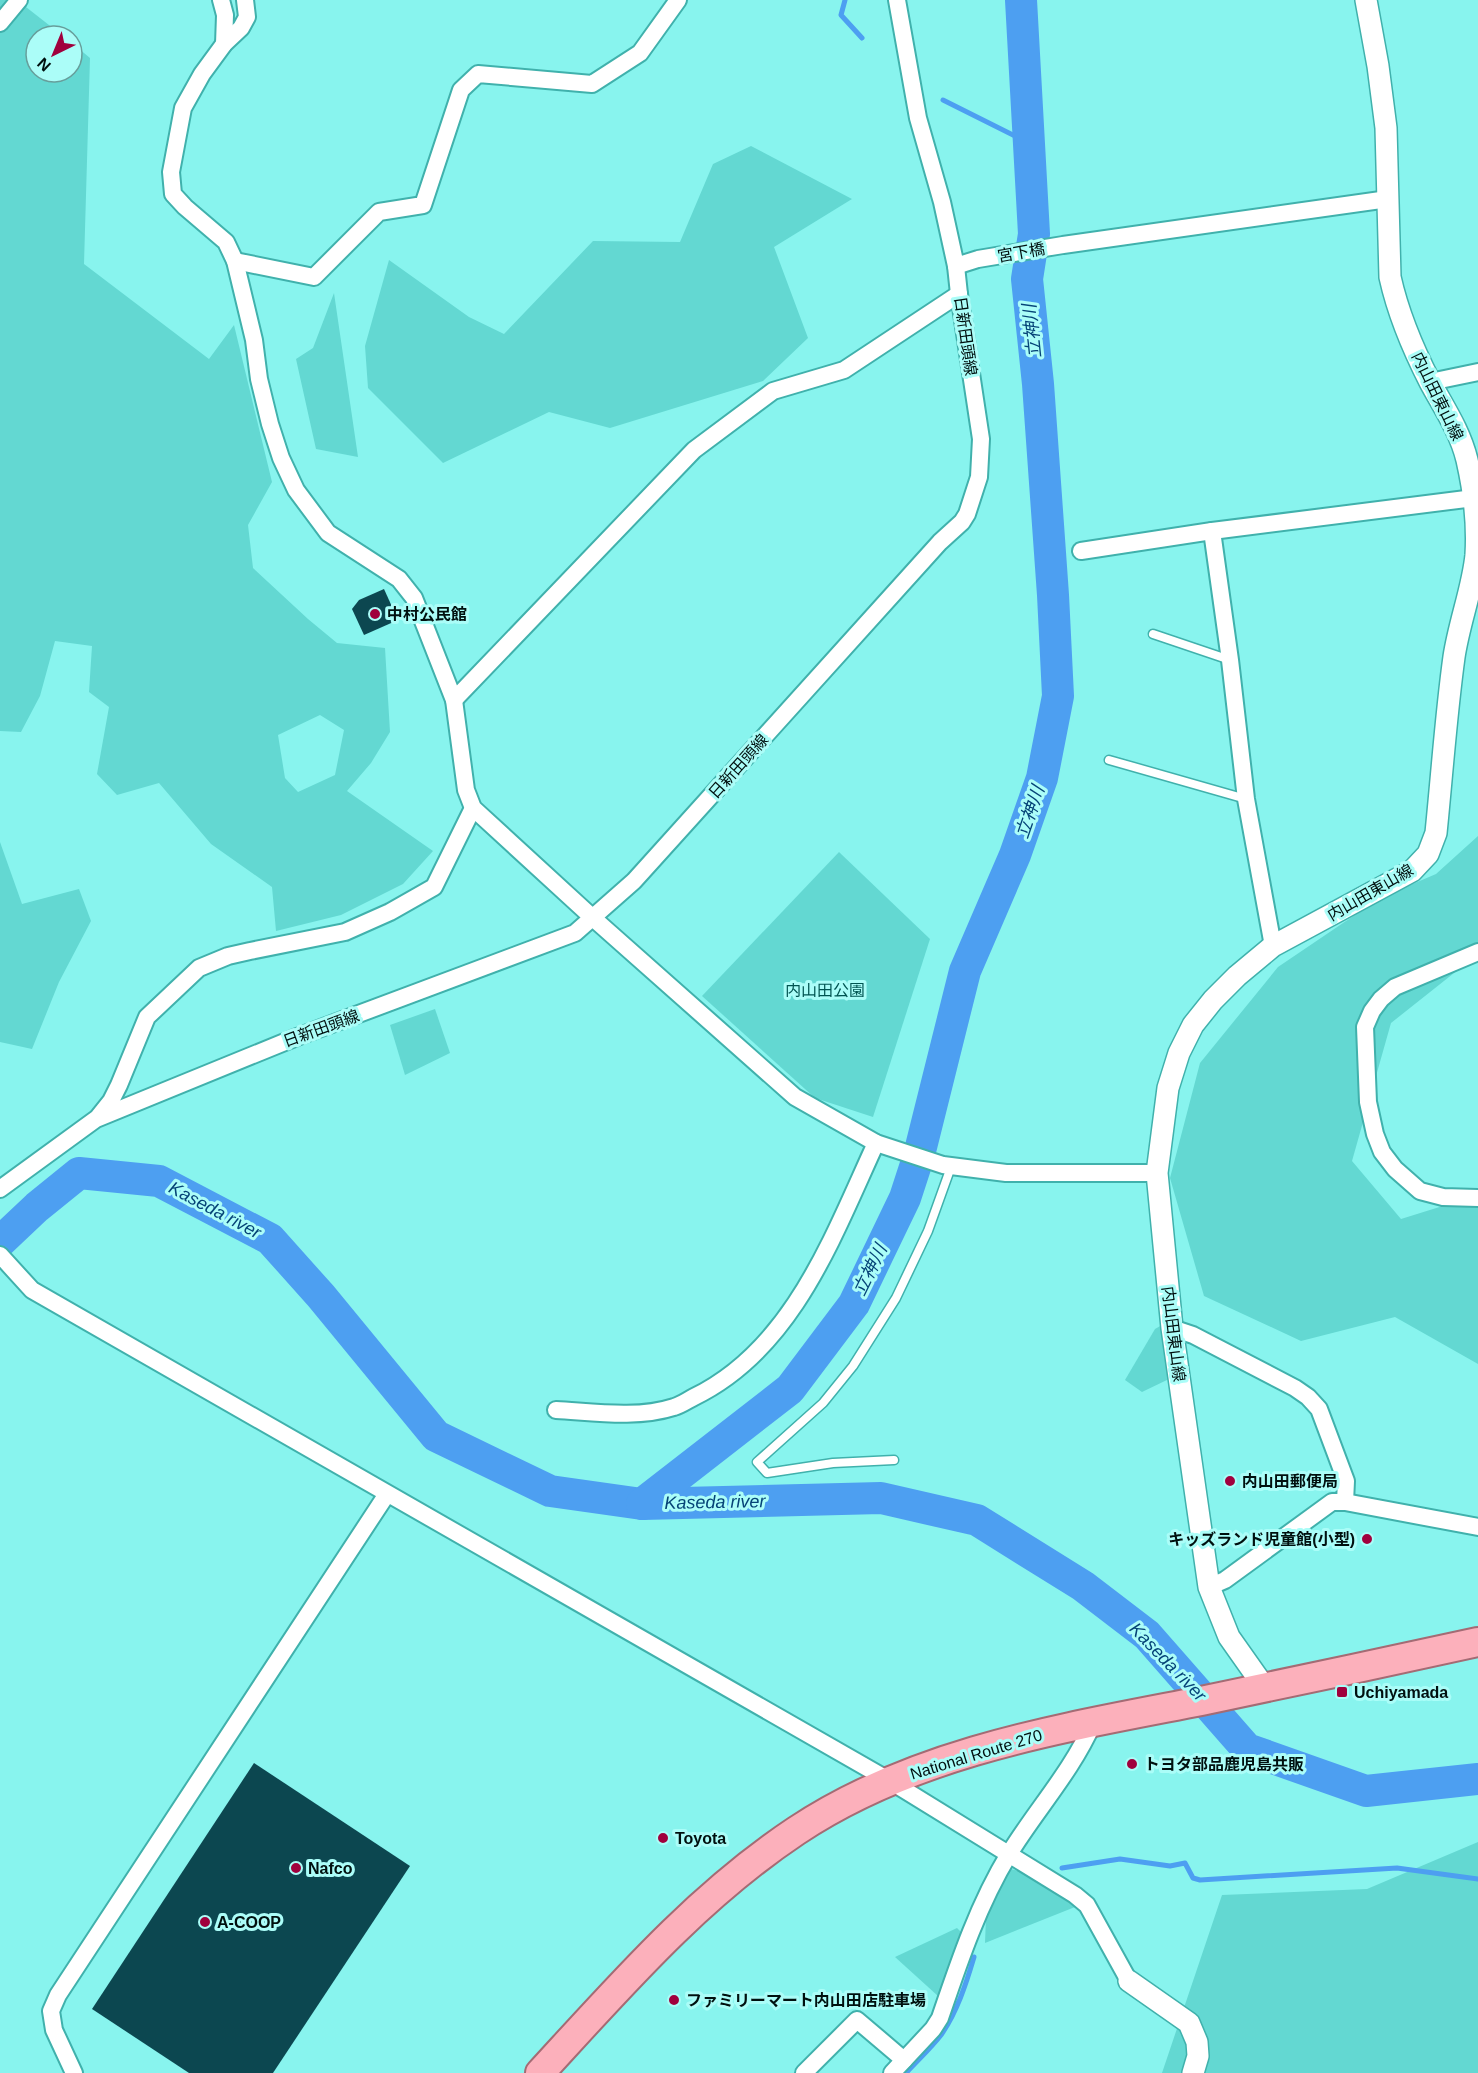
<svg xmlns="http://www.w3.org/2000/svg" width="1478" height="2073" viewBox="0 0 1478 2073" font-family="Helvetica,'Noto Sans JP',sans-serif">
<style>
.green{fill:#63d8d2;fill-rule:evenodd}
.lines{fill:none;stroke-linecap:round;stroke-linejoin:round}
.stream{stroke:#4d9ff1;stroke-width:5}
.river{stroke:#4d9ff1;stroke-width:32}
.building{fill:#0c4750}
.service-casing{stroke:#40b1ac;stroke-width:11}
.minor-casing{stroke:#40b1ac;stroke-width:20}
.tertiary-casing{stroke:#40b1ac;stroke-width:24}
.trunk-casing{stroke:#a46b74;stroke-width:32}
.service{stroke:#fff;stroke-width:8}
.minor{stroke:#fff;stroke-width:16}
.tertiary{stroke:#fff;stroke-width:21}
.trunk{stroke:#fcb0bb;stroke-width:28}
.poi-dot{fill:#a0003d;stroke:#abfdf8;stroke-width:2}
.labels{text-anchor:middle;stroke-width:6;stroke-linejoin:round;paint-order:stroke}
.street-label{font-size:16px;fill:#00100f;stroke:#abfdf8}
.poi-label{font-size:16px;font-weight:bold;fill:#00100f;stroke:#abfdf8;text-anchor:start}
.park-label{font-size:16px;fill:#005451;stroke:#abfdf8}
.water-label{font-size:18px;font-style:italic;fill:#054377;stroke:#abfdf8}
</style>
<rect width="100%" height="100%" fill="#88f4ee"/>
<!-- green -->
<g class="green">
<path d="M 0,0 L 17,0 L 63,36 L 36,36 L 36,72 L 72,72 L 72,43 L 90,58 L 84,264 L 209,359 L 234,325 L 272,482 L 248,525 L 253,568 L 308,619 L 337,643 L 385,648 L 390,732 L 371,763 L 347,791 L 433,851 L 403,884 L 341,915 L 276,931 L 272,887 L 211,844 L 159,783 L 117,795 L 97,774 L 109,707 L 89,692 L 92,646 L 55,641 L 40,696 L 21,732 L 0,731 ZM 320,715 L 344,730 L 335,775 L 298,792 L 285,778 L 278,735 Z"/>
<path d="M 751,146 L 852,199 L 774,247 L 808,338 L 763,381 L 610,428 L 549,412 L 443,463 L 368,388 L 365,346 L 389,260 L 469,317 L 504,334 L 593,241 L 680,242 L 713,164 Z"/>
<path d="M 334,293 L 358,457 L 316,449 L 296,359 L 313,348 Z"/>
<path d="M 1478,836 L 1478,954 L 1391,1023 L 1352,1161 L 1401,1219 L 1478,1195 L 1478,1364 L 1395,1317 L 1301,1341 L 1204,1296 L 1170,1178 L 1200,1063 L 1278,967 L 1380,898 L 1436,874 Z"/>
<path d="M 0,842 L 22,904 L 79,889 L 91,921 L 59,982 L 32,1049 L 0,1042 Z"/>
<path d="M 839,852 L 930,939 L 873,1117 L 815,1098 L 702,996 Z"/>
<path d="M 435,1009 L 450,1053 L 405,1075 L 390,1025 Z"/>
<path d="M 1162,1325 L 1169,1379 L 1142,1392 L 1125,1380 L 1155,1329 Z"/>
<path d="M 1478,1842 L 1478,2073 L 1162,2073 L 1222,1895 L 1367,1889 Z"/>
<path d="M 1010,1869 C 1031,1872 1061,1892 1075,1907 L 985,1943 L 986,1917 L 997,1890 Z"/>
<path d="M 957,1928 L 964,1935 L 938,1996 L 895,1957 Z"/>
</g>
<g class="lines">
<!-- stream -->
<g class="stream">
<path d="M 845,0 L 841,15 L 862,38"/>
<path d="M 943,100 L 1029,143"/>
<path d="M 1062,1868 L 1120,1859 L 1170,1866 L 1185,1863 L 1193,1878 L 1200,1880 L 1397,1868 L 1478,1879"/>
<path d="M 906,2073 C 918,2060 931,2048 941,2035 C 957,2012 966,1984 974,1957"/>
</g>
<!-- river -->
<g class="river">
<path d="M 0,1242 L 37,1207 L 79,1173 L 159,1181 L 270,1239 L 321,1296 L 436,1436 L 550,1491 L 642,1504 L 881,1498 L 977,1520 L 1083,1586 L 1147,1635 L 1247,1749 L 1366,1791 L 1478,1779"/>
<path d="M 642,1504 L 790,1389 L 854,1304 L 905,1198 L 919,1155 L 965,971 L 1015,855 L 1042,778 L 1058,696 L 1053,595 L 1038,384 L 1027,279 L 1034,234 L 1021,0"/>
</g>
</g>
<!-- building -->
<g class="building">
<path d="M 384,589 L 398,620 L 364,635 L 352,609 L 359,600 Z"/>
<path d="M 254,1763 L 410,1866 L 273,2073 L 189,2073 L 92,2009 Z"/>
</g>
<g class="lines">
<!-- service casing -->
<g class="service-casing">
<g id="service">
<path d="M 1153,634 L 1230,660"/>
<path d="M 1109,760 L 1246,799"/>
<path d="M 894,1460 L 833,1463 L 767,1473 L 757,1462 L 823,1403 L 853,1366 L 896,1298 L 928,1231 L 951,1167"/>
</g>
</g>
<!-- minor casing -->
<g class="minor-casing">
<g id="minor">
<path d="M 221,0 L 225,15 L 224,44"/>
<path d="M 245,0 L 247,17 L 241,28 L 224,44 L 202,74 L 183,108 L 171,172 L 173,194 L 185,207 L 226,242 L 235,261 L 254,340 L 259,379 L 270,424 L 281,458 L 296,490 L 328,533 L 399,579 L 414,598 L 454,700 L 466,790 L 473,808 L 593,918 L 795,1097 L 876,1143 L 943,1165 L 1006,1173 L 1157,1173"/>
<path d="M 0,23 L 19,0"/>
<path d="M 235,261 L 314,277 L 379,212 L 423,205 L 461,90 L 478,74 L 592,84 L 640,53 L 678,0"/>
<path d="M 956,266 L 978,259 L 1063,245 L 1388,199"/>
<path d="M 1430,382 L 1478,372"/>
<path d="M 1212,531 L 1230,660 L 1246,799 L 1273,946"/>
<path d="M 1081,551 L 1212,531 L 1474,498"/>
<path d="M 454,700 L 694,450 L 773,391 L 844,370 L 959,294"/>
<path d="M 1478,952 L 1395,987 L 1381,999 L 1372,1011 L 1365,1027 L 1368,1102 L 1375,1134 L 1382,1152 L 1395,1169 L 1420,1191 L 1443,1197 L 1478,1198"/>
<path d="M 99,1116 L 111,1101 L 119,1085 L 147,1017 L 199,968 L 228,956 L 250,951 L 345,932 L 390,912 L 434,887 L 473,808"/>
<path d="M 0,1189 L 96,1119 L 297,1037 L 575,933 L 634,881 L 940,542 L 962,522 L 967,514 L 979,477 L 981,439 L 959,294 L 956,266 L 942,202 L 918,118 L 897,0"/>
<path d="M 0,1255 L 32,1290 L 890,1781 L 1075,1895 L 1087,1905 L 1129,1981"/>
<path d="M 1172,1328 L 1193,1335 L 1295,1388 L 1308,1397 L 1319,1409 L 1346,1481 L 1345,1502"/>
<path d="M 556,1410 C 593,1412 637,1419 674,1407 C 681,1405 688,1400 694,1397 C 793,1349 833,1236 876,1143"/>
<path d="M 1209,1587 L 1225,1580 L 1332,1502 L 1345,1502 L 1478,1527"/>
<path d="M 74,2073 L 54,2030 L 51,2011 L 58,1995 L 387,1494"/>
<path d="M 804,2073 L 857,2020 L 904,2060"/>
<path d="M 892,2073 L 933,2029 L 940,2018 C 959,1962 978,1905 1009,1854 C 1036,1810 1072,1771 1093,1723"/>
</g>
</g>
<!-- tertiary casing -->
<g class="tertiary-casing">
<g id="tertiary">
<path d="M 1265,1688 L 1229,1637 L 1209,1587 L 1172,1328 L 1157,1173 L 1168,1088 L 1179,1053 L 1193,1025 L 1213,1000 L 1237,976 L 1273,946 L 1412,871 L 1428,854 L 1436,833 C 1442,774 1446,715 1454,657 C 1459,623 1473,587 1476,555 C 1478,523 1474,491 1467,460 C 1460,431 1444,408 1430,382 C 1413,349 1398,313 1390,277 L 1386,128 L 1378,66 L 1366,0"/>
<path d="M 1129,1981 L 1189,2023 L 1197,2042 L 1198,2056 L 1193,2073"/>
</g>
</g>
<!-- trunk casing -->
<g class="trunk-casing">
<path id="trunk" d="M 540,2073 C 620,1986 697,1897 796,1831 C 916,1751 1063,1728 1201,1701 C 1293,1682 1386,1662 1478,1642"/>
</g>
<!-- service -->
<use href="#service" class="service"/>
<!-- minor -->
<use href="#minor" class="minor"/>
<!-- tertiary -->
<use href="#tertiary" class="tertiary"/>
<!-- trunk -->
<use href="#trunk" class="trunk"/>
</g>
<!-- markers -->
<g class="poi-dot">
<circle cx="375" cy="614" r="6"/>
<circle cx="1230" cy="1481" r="6"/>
<circle cx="1367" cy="1539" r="6"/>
<rect x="1336" y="1686" width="12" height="12" rx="3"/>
<circle cx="1132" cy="1764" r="6"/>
<circle cx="663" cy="1838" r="6"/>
<circle cx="296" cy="1868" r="6"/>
<circle cx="205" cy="1922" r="6"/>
<circle cx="674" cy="2000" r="6"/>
</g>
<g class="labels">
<!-- street labels -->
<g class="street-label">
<text transform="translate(1021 252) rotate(-10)" y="6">宮下橋</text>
<text transform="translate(966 336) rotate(82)" y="6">日新田頭線</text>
<text transform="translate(1438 396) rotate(64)" y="6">内山田東山線</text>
<text transform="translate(738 766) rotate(-48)" y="6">日新田頭線</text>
<text transform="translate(1370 892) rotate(-30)" y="6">内山田東山線</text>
<text transform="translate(321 1028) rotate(-20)" y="6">日新田頭線</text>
<text transform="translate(1174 1334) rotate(83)" y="6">内山田東山線</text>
<text transform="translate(976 1754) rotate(-17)" y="6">National Route 270</text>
</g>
<!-- poi labels -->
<g class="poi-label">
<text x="387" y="620">中村公民館</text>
<text x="1242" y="1487">内山田郵便局</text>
<text x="1355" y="1545" text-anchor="end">キッズランド児童館(小型)</text>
<text x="1354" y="1698">Uchiyamada</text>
<text x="1144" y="1770">トヨタ部品鹿児島共販</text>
<text x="675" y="1844">Toyota</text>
<text x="308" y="1874">Nafco</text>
<text x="217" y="1928">A-COOP</text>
<text x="686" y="2006">ファミリーマート内山田店駐車場</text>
</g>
<!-- park labels -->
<g class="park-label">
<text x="825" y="996">内山田公園</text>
</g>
<!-- water labels -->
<g class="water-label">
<text transform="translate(1032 331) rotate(-96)" y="6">立神川</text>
<text transform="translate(1030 812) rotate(-71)" y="6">立神川</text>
<text transform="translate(215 1210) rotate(28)" y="6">Kaseda river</text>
<text transform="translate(870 1270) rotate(-64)" y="6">立神川</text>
<text transform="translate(715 1502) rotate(-1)" y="6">Kaseda river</text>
<text transform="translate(1168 1662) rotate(46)" y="6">Kaseda river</text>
</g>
</g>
<!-- north arrow -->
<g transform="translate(54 54) rotate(223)"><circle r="28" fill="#abfdf8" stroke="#679e9b" stroke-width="1.5"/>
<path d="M0-4.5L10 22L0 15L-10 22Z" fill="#a0003d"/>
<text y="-9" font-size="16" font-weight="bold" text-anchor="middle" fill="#00100f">N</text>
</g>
</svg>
